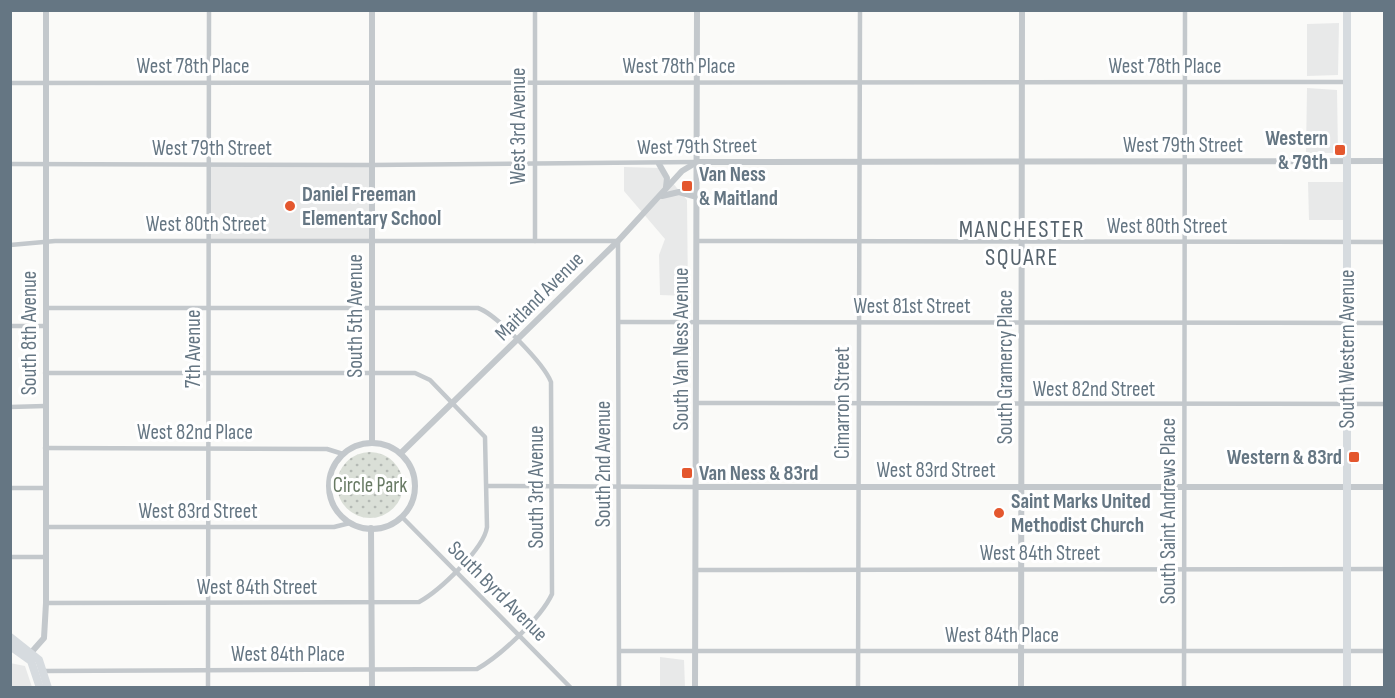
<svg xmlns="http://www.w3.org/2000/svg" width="1395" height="698" viewBox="0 0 1395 698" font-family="'Sofia Sans Condensed',sans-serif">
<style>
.built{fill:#e8e9e9}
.park{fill:url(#park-dots)}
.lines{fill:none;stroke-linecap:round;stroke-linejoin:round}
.minor{stroke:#c3c8cc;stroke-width:4.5}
.tertiary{stroke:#c3c8cc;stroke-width:6}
.primary{stroke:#d6dbdf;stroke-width:8}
.poi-dot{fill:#e4572e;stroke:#fff;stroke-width:2}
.labels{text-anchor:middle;stroke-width:6;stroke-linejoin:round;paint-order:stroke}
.street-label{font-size:21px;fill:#657683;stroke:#fff}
.poi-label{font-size:21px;font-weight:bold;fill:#657683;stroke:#fff;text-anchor:start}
.park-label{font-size:21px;fill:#687a64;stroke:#fff}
.quarter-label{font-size:24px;letter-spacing:1.5px;fill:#57646e;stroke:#fff}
</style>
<defs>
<pattern id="park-dots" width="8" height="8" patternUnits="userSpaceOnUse" patternTransform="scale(1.5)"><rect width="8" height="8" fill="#dadfd7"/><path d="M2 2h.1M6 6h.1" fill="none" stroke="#b4b9b4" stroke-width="1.8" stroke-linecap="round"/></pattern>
</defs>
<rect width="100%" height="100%" fill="#fafaf8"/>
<!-- built -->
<g class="built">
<path d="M 1339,23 L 1338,75 L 1307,76 L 1307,24 Z"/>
<path d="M 1307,88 L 1337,90 L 1338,153 L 1306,153 Z"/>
<path d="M 208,164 L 371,165 L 372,240 L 209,241 Z"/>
<path d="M 624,167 L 660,168 L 687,200 L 688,296 L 660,295 L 659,255 L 665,239 L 624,191 Z"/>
<path d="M 1308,182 L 1347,182 L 1347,220 L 1309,220 Z"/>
<path d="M 660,657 L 684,660 L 685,687 L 660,687 Z"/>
<path d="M 10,663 L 25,666 L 32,687 L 11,687 Z"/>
</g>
<!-- park -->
<circle class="park" cx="370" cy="485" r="33"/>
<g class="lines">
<!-- minor -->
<g class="minor">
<path d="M 10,83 L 1347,82"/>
<path d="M 10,164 L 371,165 L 695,162"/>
<path d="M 535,241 L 535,10"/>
<path d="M 698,241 L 1384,242"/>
<path d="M 10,245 L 55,241 L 618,241 L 619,688"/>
<path d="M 620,322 L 1384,323"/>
<path d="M 10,326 L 46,326"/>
<path d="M 45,373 L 415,373 L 430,380 L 485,437 L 487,527 C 484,549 439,591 419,602 L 46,603"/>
<path d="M 696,403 L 1384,404"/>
<path d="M 10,407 L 45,406"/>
<path d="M 45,448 L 327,449 L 343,454"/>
<path d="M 487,486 L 696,487"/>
<path d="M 10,488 L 45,488"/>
<path d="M 402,517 L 571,688"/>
<path d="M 46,527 L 334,527 L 350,523"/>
<path d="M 10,557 L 46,557"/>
<path d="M 695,570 L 1384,569"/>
<path d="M 620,651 L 1384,651"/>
<path d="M 45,671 L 477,669 C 500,656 541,618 552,594 L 551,382 C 544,364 496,314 478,308 L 47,308"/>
<path d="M 208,688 L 209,10"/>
<path d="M 858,688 L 860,10"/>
<path d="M 1184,688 L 1185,10"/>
</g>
<!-- tertiary -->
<g class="tertiary">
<path d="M 659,164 L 667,178 L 666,187"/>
<path d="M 662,196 L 679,192 L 697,197"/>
<path d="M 372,442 L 372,10"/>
<circle cx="372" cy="486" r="43"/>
<path d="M 401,453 L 618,241 L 682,171 L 697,162 L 1384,161"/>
<path d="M 696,487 L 1384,487"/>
<path d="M 371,528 L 372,688"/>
<path d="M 29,655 L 44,638 L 46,603 L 46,10"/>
<path d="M 695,688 L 697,10"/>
<path d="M 1021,688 L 1022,10"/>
</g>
<!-- primary -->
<g class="primary">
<path d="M 10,637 L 39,660 L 48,688"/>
<path d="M 10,646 L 31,661 L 40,688"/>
<path d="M 1347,688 L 1347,10"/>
</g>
</g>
<!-- markers -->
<g class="poi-dot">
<rect x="1334" y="144" width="12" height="12" rx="3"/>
<rect x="681" y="180" width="12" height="12" rx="3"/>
<circle cx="290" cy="206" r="6"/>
<rect x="1348" y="451" width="12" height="12" rx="3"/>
<rect x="681" y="467" width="12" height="12" rx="3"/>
<circle cx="999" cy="513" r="6"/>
</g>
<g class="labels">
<!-- street labels -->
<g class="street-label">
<text x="193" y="73">West 78th Place</text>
<text x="679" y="73">West 78th Place</text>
<text x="1165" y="73">West 78th Place</text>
<text transform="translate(518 126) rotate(-90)" y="7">West 3rd Avenue</text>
<text x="1183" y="152">West 79th Street</text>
<text transform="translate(697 146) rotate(-1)" y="7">West 79th Street</text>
<text x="212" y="155">West 79th Street</text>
<text x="206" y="231">West 80th Street</text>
<text x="1167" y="233">West 80th Street</text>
<text transform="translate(539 296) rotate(-45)" y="7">Maitland Avenue</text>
<text x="912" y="313">West 81st Street</text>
<text transform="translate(355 316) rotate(-90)" y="7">South 5th Avenue</text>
<text transform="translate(29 333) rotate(-90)" y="7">South 8th Avenue</text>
<text transform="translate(193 349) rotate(-90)" y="7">7th Avenue</text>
<text transform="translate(681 349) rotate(-90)" y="7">South Van Ness Avenue</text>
<text transform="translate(1347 349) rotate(-90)" y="7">South Western Avenue</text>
<text transform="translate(1005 367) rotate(-90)" y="7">South Gramercy Place</text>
<text x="1094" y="396">West 82nd Street</text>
<text transform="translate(842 403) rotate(-90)" y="7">Cimarron Street</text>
<text x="195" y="439">West 82nd Place</text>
<text transform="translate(603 464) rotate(-90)" y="7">South 2nd Avenue</text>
<text x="936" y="477">West 83rd Street</text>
<text transform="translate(536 487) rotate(-90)" y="7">South 3rd Avenue</text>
<text x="198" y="518">West 83rd Street</text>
<text transform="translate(1168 511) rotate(-90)" y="7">South Saint Andrews Place</text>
<text x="1040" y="560">West 84th Street</text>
<text x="257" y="594">West 84th Street</text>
<text transform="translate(498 591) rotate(45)" y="7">South Byrd Avenue</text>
<text x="1002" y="642">West 84th Place</text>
<text x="288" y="661">West 84th Place</text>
</g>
<!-- poi labels -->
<g class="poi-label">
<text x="1328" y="145" text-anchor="end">Western<tspan x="1328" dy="24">&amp; 79th</tspan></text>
<text x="699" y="181">Van Ness<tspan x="699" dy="24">&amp; Maitland</tspan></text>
<text x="302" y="201">Daniel Freeman<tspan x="302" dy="24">Elementary School</tspan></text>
<text x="1342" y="464" text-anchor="end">Western &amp; 83rd</text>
<text x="699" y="480">Van Ness &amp; 83rd</text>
<text x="1011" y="508">Saint Marks United<tspan x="1011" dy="24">Methodist Church</tspan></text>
</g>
<!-- park labels -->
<g class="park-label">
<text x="370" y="492">Circle Park</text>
</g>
<!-- quarter labels -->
<g class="quarter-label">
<text x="1022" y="237">MANCHESTER<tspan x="1022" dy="28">SQUARE</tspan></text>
</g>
</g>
<!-- border -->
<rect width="1395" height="698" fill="none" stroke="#657683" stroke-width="24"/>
</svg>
